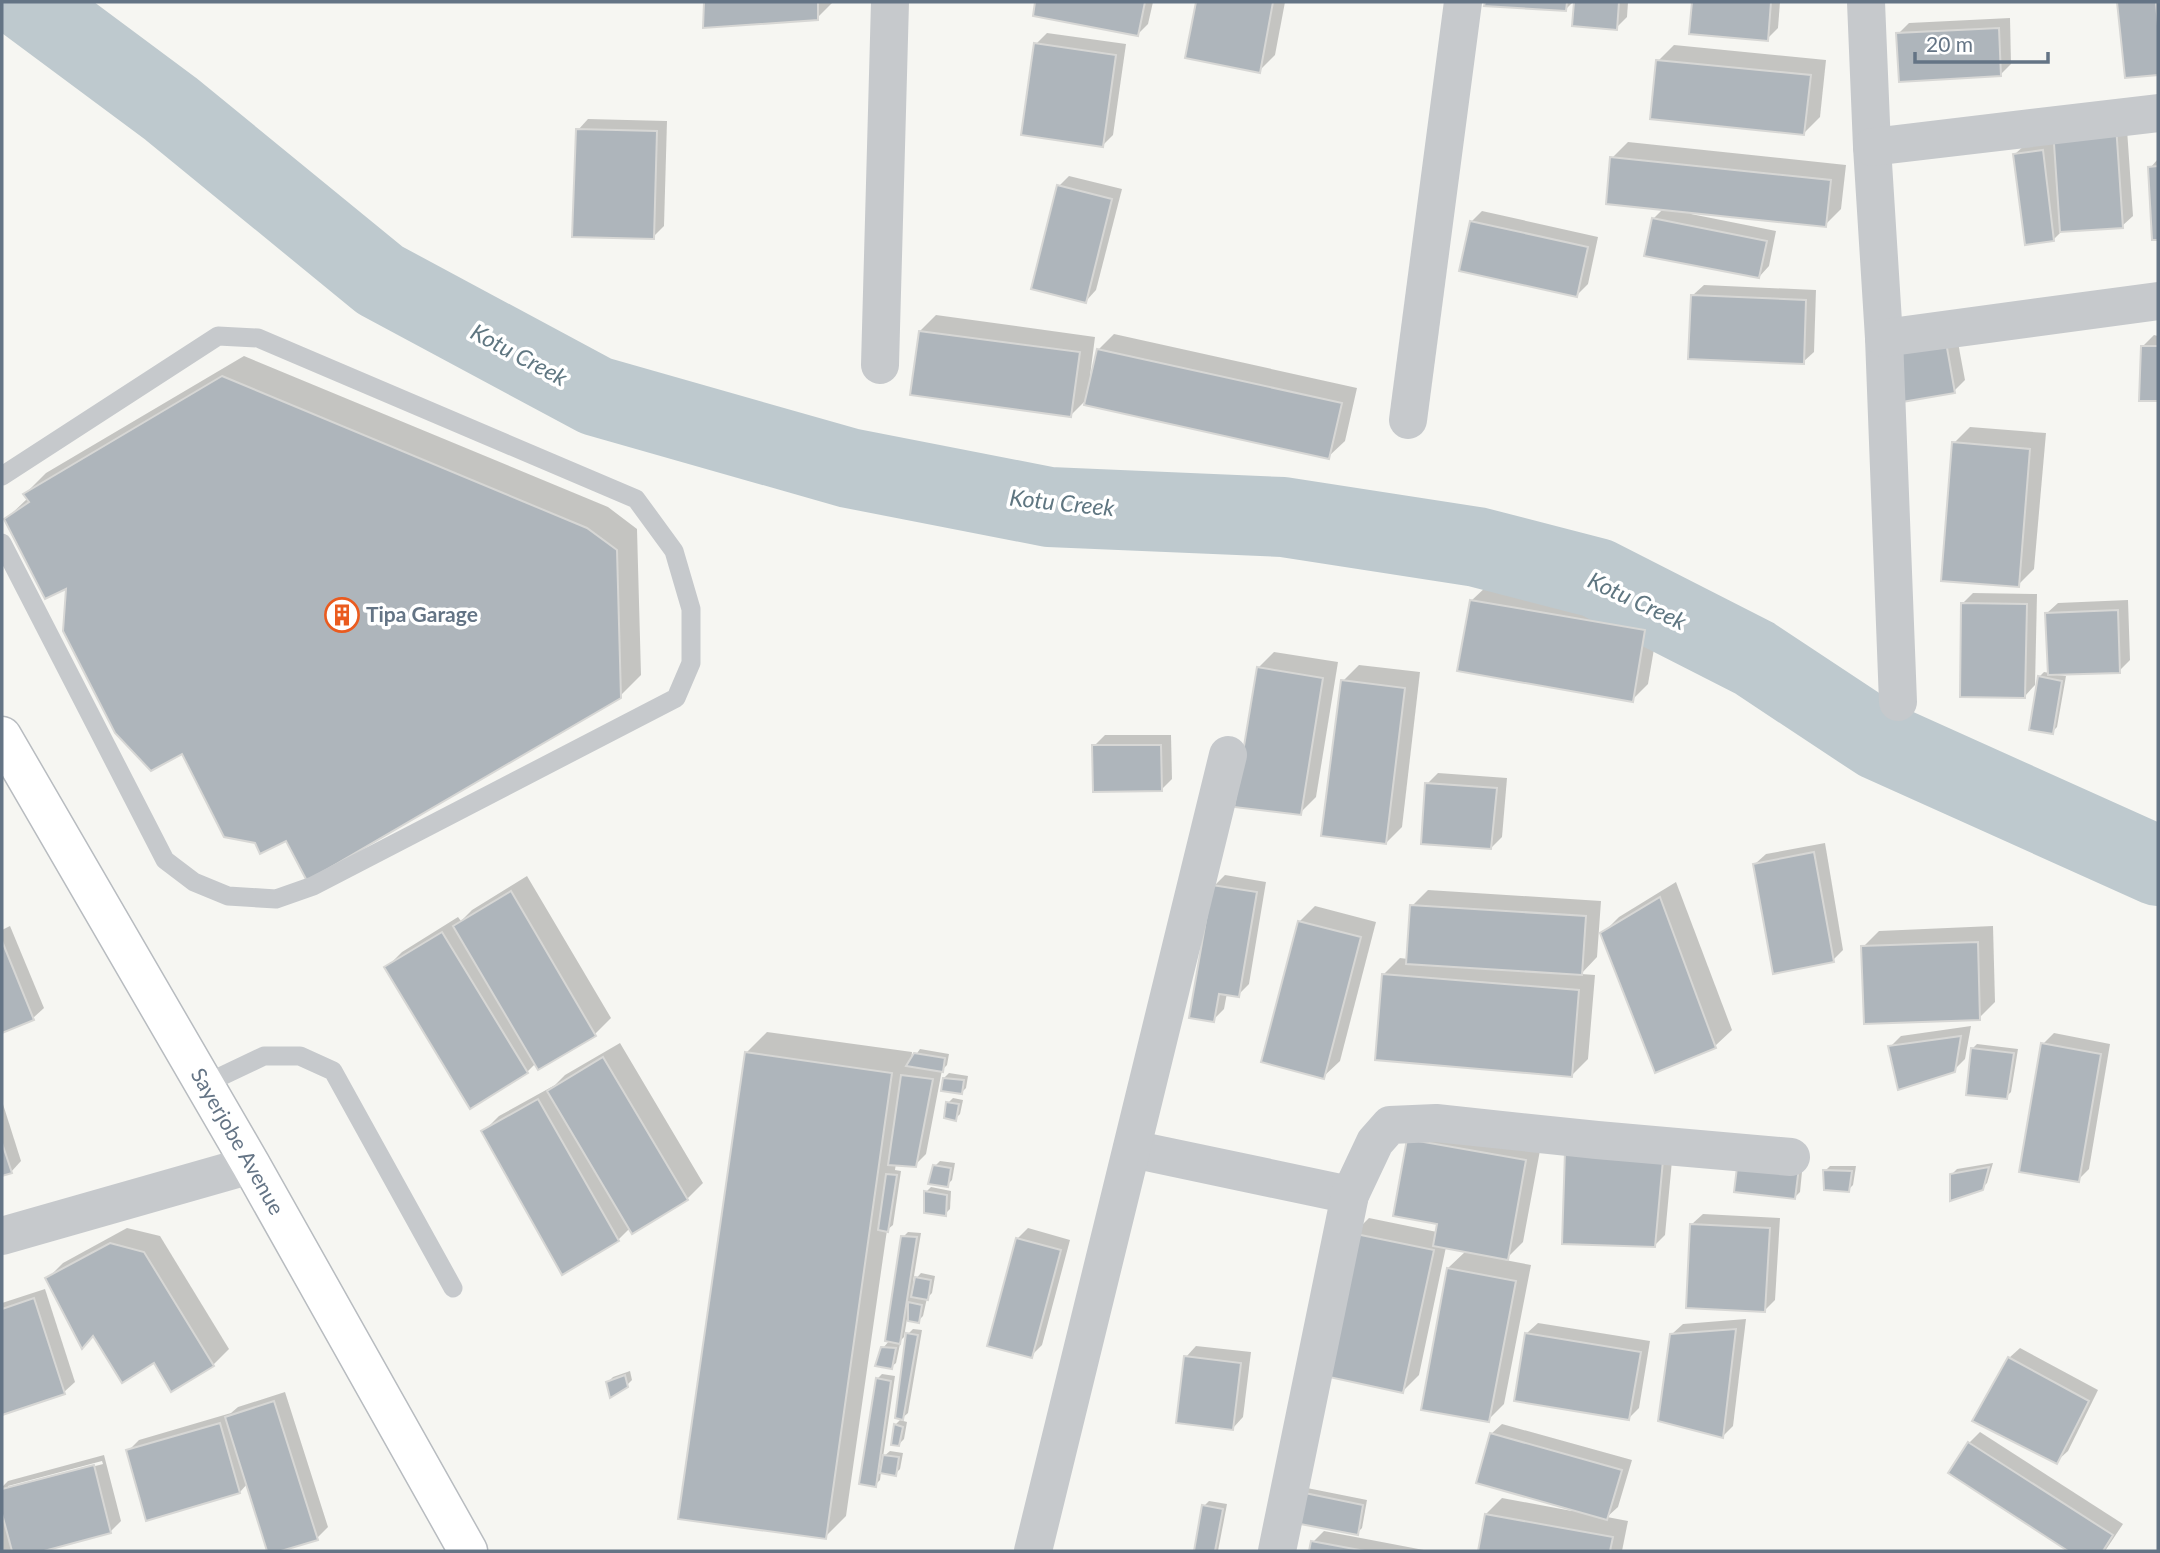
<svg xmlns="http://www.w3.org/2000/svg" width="2160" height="1553" viewBox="0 0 2160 1553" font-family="Lato,sans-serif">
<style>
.shadow{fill:#0003;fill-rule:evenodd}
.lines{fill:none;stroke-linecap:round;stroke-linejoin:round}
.river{stroke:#bec9ce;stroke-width:80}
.building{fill:#aeb5bb;stroke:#d7d7d5;stroke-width:2}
.primary-casing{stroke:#b8bcc0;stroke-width:41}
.lane{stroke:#c6c9cc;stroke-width:19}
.street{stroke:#c6c9cc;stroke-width:38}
.primary{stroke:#fff;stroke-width:38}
.labels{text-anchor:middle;stroke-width:7;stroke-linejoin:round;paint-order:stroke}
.poi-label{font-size:21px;font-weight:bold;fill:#647485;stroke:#fff;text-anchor:start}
.street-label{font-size:21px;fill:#647485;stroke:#fff}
.water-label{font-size:23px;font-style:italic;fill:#5f7681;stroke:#fff}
</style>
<rect width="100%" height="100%" fill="#f6f6f2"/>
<!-- shadow -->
<g class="shadow">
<path d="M 706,2 L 833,2 L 817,18 L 705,26 Z"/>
<path d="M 1037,2 L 1153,2 L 1148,24 L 1138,34 L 1035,15 Z"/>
<path d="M 1198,2 L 1285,2 L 1275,55 L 1259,71 L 1187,57 Z"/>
<path d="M 1486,2 L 1573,2 L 1565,10 L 1486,4 Z"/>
<path d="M 1576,2 L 1628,2 L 1627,17 L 1616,28 L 1574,24 Z"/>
<path d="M 1694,2 L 1780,2 L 1778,28 L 1767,39 L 1691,32 Z"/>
<path d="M 2119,2 L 2158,2 L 2158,73 L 2126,76 Z"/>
<path d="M 2010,18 L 2011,64 L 2001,74 L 1898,34 L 1909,23 Z"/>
<path d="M 1047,33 L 1126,44 L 1113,135 L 1102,146 L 1036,44 Z"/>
<path d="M 1674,45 L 1826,60 L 1820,117 L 1804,133 L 1658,61 Z"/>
<path d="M 2126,115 L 2133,216 L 2122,226 L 2063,230 L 2054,239 L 2015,154 L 2026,144 Z"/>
<path d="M 588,119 L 667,121 L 664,226 L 653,237 L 578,130 Z"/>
<path d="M 1628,142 L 1846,165 L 1841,209 L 1825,225 L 1691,211 L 1691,214 L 1776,231 L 1769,266 L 1759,277 L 1653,219 L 1664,208 L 1612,158 Z"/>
<path d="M 2158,159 L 2158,238 L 2154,238 L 2150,168 Z"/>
<path d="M 1069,176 L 1122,189 L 1096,290 L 1086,301 L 1059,186 Z"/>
<path d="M 1482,211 L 1598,237 L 1588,284 L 1577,295 L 1471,222 Z"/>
<path d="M 1704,285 L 1816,290 L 1814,352 L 1803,362 L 1693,295 Z"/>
<path d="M 936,315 L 1095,337 L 1090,376 L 1092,376 L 1098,350 L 1114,334 L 1357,388 L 1345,441 L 1328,457 L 1088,398 L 1071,415 L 920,331 Z"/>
<path d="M 1954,321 L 1965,380 L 1954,391 L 1903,331 Z"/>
<path d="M 2154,335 L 2158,336 L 2158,400 L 2141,399 L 2143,346 Z"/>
<path d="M 244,356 L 608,507 L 637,529 L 641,675 L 620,696 L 287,839 L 257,842 L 182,752 L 68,587 L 6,519 L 28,498 L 25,494 L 46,473 Z"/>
<path d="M 1970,427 L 2046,433 L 2034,569 L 2018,585 L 1954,443 Z"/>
<path d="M 1488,585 L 1660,614 L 1648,684 L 1632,700 L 1471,601 Z"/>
<path d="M 1973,593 L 2037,594 L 2035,685 L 2025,696 L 1962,604 Z"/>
<path d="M 2128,600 L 2130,660 L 2119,671 L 2057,675 L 2066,676 L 2057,727 L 2052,732 L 2039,677 L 2044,672 L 2050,673 L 2047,613 L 2058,603 Z"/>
<path d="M 1274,652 L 1338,662 L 1316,797 L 1300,813 L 1258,668 Z"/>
<path d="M 1359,665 L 1420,672 L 1402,827 L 1386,843 L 1343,681 Z"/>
<path d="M 1105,735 L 1171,735 L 1172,779 L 1161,790 L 1094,746 Z"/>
<path d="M 1438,773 L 1507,778 L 1502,837 L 1491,848 L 1427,784 Z"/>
<path d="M 1825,843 L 1843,950 L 1833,960 L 1755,864 L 1766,854 Z"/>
<path d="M 1225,875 L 1266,882 L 1249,984 L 1238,995 L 1227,993 L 1224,1009 L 1213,1020 L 1214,886 Z"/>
<path d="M 527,876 L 611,1018 L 595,1034 L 536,1063 L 527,1072 L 386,968 L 402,952 L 458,917 L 461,921 L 472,910 Z"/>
<path d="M 1676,882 L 1732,1030 L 1715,1046 L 1656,1071 L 1602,934 L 1619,917 Z"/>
<path d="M 1428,890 L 1601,901 L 1597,957 L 1581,974 L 1595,975 L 1588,1059 L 1572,1075 L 1384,974 L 1400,958 L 1408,959 L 1412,906 Z"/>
<path d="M 1315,906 L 1376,922 L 1340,1061 L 1323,1077 L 1299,922 Z"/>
<path d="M 10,926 L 44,1008 L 33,1018 L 2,1032 L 2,930 Z"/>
<path d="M 1993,926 L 1995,1002 L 1979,1018 L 1863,947 L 1879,931 Z"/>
<path d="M 1971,1026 L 1965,1059 L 1954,1070 L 1890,1047 L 1901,1036 Z"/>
<path d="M 767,1032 L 912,1052 L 911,1062 L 920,1049 L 949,1054 L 947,1065 L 942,1070 L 926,1154 L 915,1165 L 896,1163 L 895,1170 L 901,1171 L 893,1225 L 887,1230 L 846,1516 L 825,1537 L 746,1053 Z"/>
<path d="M 2054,1033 L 2110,1044 L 2089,1169 L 2078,1180 L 2043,1044 Z"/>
<path d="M 620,1043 L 703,1183 L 687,1199 L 630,1228 L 618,1240 L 483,1132 L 499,1116 L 555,1085 L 565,1075 Z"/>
<path d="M 1977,1044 L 2018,1049 L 2011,1092 L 2006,1097 L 1972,1049 Z"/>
<path d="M 949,1073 L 968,1076 L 966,1088 L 961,1093 L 944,1078 Z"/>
<path d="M 953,1098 L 963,1100 L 960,1114 L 955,1119 L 948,1103 Z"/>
<path d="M 2,1101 L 21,1161 L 11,1172 L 2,1175 Z"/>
<path d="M 1409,1140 L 1541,1145 L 1523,1242 L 1505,1260 L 1531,1265 L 1504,1404 L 1488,1420 L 1448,1268 L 1466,1251 L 1446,1247 L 1419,1375 L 1403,1391 L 1353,1234 L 1369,1218 L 1437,1232 L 1439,1223 Z"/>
<path d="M 1673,1150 L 1665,1235 L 1654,1246 L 1563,1243 Z"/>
<path d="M 940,1161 L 955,1163 L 952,1180 L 947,1185 L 935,1166 Z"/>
<path d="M 1803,1162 L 1800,1192 L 1795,1197 L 1736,1190 Z"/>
<path d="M 1993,1163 L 1987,1183 L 1982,1188 L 1952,1174 L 1957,1169 Z"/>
<path d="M 1830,1166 L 1856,1166 L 1853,1185 L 1848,1190 L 1825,1171 Z"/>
<path d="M 931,1187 L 951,1191 L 950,1209 L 945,1214 L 926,1192 Z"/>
<path d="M 1703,1214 L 1780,1218 L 1775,1300 L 1765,1310 L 1692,1224 Z"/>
<path d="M 127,1228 L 160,1236 L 229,1349 L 213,1365 L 94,1335 L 47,1279 L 63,1263 Z"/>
<path d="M 1028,1228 L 1070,1240 L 1042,1345 L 1031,1356 L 1017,1239 Z"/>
<path d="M 908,1232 L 921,1233 L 913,1282 L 921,1273 L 935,1276 L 932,1293 L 927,1298 L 923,1316 L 918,1321 L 907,1319 L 904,1337 L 898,1343 L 900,1344 L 896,1363 L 891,1367 L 883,1348 L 890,1340 L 903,1237 Z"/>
<path d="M 45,1289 L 75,1382 L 64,1392 L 2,1413 L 2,1303 Z"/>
<path d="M 1746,1319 L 1733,1426 L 1723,1436 L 1672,1334 L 1683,1324 Z"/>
<path d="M 1538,1323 L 1650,1341 L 1639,1408 L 1628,1419 L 1527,1333 Z"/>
<path d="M 913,1329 L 922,1330 L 908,1413 L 900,1420 L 907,1422 L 904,1439 L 899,1444 L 895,1425 L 902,1418 L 908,1334 Z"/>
<path d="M 1196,1346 L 1251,1352 L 1243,1417 L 1233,1428 L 1186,1357 Z"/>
<path d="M 2020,1348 L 2098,1390 L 2068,1451 L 2057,1461 L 2009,1358 Z"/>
<path d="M 630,1371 L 632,1380 L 627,1385 L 608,1382 L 613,1377 Z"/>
<path d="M 882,1374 L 895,1376 L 883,1457 L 890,1451 L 903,1453 L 900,1469 L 895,1474 L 881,1472 L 880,1480 L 875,1485 L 877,1379 Z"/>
<path d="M 285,1392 L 328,1527 L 317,1538 L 269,1551 L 248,1483 L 240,1492 L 128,1451 L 139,1440 L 231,1413 L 238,1407 Z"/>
<path d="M 1502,1424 L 1632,1460 L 1618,1507 L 1607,1517 L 1628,1521 L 1622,1551 L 1480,1551 L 1486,1514 L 1502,1498 L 1572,1511 L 1573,1508 L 1491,1434 Z"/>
<path d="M 1980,1432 L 2123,1524 L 2105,1551 L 2072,1551 L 1950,1473 L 1969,1443 Z"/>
<path d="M 104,1455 L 121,1521 L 110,1532 L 37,1551 L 2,1551 L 2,1487 L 8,1481 ZM 102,1461 L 103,1464 L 8,1489 L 8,1486 Z"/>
<path d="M 1307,1488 L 1367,1500 L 1362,1528 L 1357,1533 L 1297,1522 Z"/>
<path d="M 1209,1501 L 1227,1504 L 1218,1551 L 1196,1551 L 1204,1506 Z"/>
<path d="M 1324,1531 L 1429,1551 L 1311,1551 L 1313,1542 Z"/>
</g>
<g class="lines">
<!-- river -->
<path class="river" d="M 27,2 L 171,109 L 380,280 L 596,396 L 849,468 L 1049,507 L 1283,517 L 1477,547 L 1597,578 L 1754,658 L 1878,740 L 2158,866"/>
</g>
<!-- building -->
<g class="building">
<path d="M 704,2 L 818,2 L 818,20 L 703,28 Z"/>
<path d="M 1035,2 L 1145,2 L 1138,36 L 1033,16 Z"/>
<path d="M 1196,2 L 1273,2 L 1260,73 L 1185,58 Z"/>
<path d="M 1485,2 L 1567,2 L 1566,11 L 1484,6 Z"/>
<path d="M 1574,2 L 1619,2 L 1617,30 L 1572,26 Z"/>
<path d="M 1692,2 L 1771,2 L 1768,41 L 1689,34 Z"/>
<path d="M 2117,2 L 2156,2 L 2158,26 L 2158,75 L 2125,78 Z"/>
<path d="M 1999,28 L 2001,76 L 1899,82 L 1896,33 Z"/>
<path d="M 1034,43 L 1116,55 L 1103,147 L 1021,135 Z"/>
<path d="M 1656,60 L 1811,75 L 1804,135 L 1650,119 Z"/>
<path d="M 2116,125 L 2123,228 L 2060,232 L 2053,129 Z"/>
<path d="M 576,129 L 657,131 L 654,239 L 572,237 Z"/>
<path d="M 2043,150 L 2054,241 L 2025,245 L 2013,154 Z"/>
<path d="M 1610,157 L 1831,180 L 1826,227 L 1606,204 Z"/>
<path d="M 2158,166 L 2158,240 L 2152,240 L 2148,167 Z"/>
<path d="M 1057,185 L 1112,199 L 1086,303 L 1031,289 Z"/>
<path d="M 1652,218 L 1767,241 L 1759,278 L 1644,256 Z"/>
<path d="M 1470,221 L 1588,247 L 1577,297 L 1459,271 Z"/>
<path d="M 1691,295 L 1806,300 L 1804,364 L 1688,359 Z"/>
<path d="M 919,331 L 1080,352 L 1071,417 L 910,395 Z"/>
<path d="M 1944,331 L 1955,393 L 1902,402 L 1891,342 Z"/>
<path d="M 2141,346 L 2158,346 L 2158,401 L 2139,401 Z"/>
<path d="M 1097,349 L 1342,403 L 1329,459 L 1084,405 Z"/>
<path d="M 222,376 L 587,528 L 617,550 L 621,698 L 307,881 L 286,841 L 260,854 L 255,843 L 224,837 L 182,754 L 151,771 L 115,733 L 63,631 L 66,589 L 45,599 L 4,519 L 29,502 L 23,494 Z"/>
<path d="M 1952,442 L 2030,449 L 2019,587 L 1941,581 Z"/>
<path d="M 1470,600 L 1645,630 L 1633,702 L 1457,671 Z"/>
<path d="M 1961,603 L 2027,604 L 2025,698 L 1960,697 Z"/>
<path d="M 2118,610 L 2120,673 L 2048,675 L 2045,613 Z"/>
<path d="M 1257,667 L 1323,678 L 1301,815 L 1234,807 Z"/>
<path d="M 2038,676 L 2062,681 L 2053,734 L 2029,730 Z"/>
<path d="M 1341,680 L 1405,688 L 1386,844 L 1321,836 Z"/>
<path d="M 1092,745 L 1161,745 L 1162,791 L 1093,792 Z"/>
<path d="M 1425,783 L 1497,788 L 1491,849 L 1421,844 Z"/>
<path d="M 1814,852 L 1834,962 L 1773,974 L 1753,864 Z"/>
<path d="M 1212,885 L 1257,892 L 1239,997 L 1219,994 L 1214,1022 L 1189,1018 Z"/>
<path d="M 511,891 L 596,1036 L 538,1070 L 453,926 Z"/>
<path d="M 1660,897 L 1716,1048 L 1655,1073 L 1600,933 Z"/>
<path d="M 1410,905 L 1586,916 L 1582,975 L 1406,964 Z"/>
<path d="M 1298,921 L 1361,937 L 1324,1079 L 1261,1062 Z"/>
<path d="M 442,932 L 528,1073 L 470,1109 L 384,967 Z"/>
<path d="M 2,941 L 34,1020 L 2,1033 Z"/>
<path d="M 1978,942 L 1980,1020 L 1864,1024 L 1861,946 Z"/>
<path d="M 1382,974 L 1579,990 L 1572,1077 L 1375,1060 Z"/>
<path d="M 1961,1036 L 1955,1072 L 1898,1090 L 1888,1046 Z"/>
<path d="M 2041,1043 L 2101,1054 L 2079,1182 L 2019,1172 Z"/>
<path d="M 1971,1048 L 2014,1053 L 2007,1099 L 1966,1095 Z"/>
<path d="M 745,1052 L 892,1073 L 826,1539 L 678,1519 Z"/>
<path d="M 914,1053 L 945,1058 L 943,1072 L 906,1066 Z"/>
<path d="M 603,1057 L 688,1200 L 632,1234 L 547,1091 Z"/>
<path d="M 901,1075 L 933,1079 L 916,1167 L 888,1165 Z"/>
<path d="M 943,1078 L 964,1080 L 962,1094 L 941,1091 Z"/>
<path d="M 538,1099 L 619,1241 L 562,1275 L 481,1131 Z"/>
<path d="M 946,1102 L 959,1104 L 956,1121 L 944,1118 Z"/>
<path d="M 1407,1139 L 1526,1160 L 1508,1260 L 1433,1246 L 1437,1224 L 1393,1216 Z"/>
<path d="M 2,1143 L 12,1173 L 2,1176 Z"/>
<path d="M 1565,1151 L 1663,1160 L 1655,1247 L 1562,1244 Z"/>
<path d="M 1738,1159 L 1799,1167 L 1795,1199 L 1734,1192 Z"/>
<path d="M 933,1165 L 951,1168 L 948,1187 L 928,1184 Z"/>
<path d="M 1989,1167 L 1983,1190 L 1950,1201 L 1950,1174 Z"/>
<path d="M 1823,1170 L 1852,1171 L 1849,1192 L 1824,1190 Z"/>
<path d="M 886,1174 L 897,1175 L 888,1232 L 878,1230 Z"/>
<path d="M 924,1191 L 947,1195 L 946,1216 L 924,1213 Z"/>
<path d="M 1690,1224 L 1770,1228 L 1765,1312 L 1686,1308 Z"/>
<path d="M 1351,1233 L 1434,1250 L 1403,1393 L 1320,1375 Z"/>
<path d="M 901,1236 L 917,1237 L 900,1344 L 885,1341 Z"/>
<path d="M 1016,1238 L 1061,1250 L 1032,1358 L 987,1346 Z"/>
<path d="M 110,1243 L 144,1252 L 214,1366 L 171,1392 L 154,1363 L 122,1383 L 93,1336 L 82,1349 L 45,1278 Z"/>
<path d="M 1447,1268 L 1516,1281 L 1489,1422 L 1421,1410 Z"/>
<path d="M 915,1277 L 931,1280 L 928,1300 L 911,1297 Z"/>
<path d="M 34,1298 L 65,1394 L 2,1415 L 2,1309 Z"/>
<path d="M 908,1302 L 922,1305 L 919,1323 L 908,1321 Z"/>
<path d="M 1736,1329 L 1723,1438 L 1658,1421 L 1670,1334 Z"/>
<path d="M 906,1333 L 918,1335 L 903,1420 L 895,1418 Z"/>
<path d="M 1525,1333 L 1641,1352 L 1629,1420 L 1514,1401 Z"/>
<path d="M 881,1347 L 896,1348 L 892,1369 L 875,1366 Z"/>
<path d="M 1184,1356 L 1241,1363 L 1233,1430 L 1176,1423 Z"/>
<path d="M 2008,1357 L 2089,1401 L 2057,1464 L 1972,1421 Z"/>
<path d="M 625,1375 L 628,1387 L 610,1398 L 606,1382 Z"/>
<path d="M 876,1378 L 891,1381 L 876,1487 L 859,1484 Z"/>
<path d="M 274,1401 L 318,1540 L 281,1551 L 267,1551 L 225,1417 Z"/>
<path d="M 220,1423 L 240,1493 L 146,1521 L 126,1450 Z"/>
<path d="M 894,1424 L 903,1427 L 899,1446 L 891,1445 Z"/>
<path d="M 1490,1433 L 1622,1470 L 1607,1520 L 1476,1483 Z"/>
<path d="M 1968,1442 L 2113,1535 L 2103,1551 L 2068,1551 L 1948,1473 Z"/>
<path d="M 883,1455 L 899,1457 L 896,1476 L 880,1473 Z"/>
<path d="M 94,1465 L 111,1533 L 44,1551 L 12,1551 L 2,1514 L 2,1489 Z"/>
<path d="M 1300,1492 L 1363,1505 L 1358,1535 L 1295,1523 Z"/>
<path d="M 1202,1505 L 1223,1509 L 1215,1551 L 1194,1551 Z"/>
<path d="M 1485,1514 L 1613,1537 L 1610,1551 L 1478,1551 Z"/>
<path d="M 1311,1541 L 1365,1551 L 1309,1551 Z"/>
</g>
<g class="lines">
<!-- primary casing -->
<g class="primary-casing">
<g id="primary">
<path id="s1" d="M 2,736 L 251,1165 L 468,1551"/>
</g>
</g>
<!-- lane -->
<g class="lane">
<path d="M 2,476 L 218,336 L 258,338 L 636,499 L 674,551 L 691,609 L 691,663 L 676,698 L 313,886 L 276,899 L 228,896 L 194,882 L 165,860 L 2,543"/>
<path d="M 205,1084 L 264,1056 L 300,1056 L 333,1071 L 453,1288"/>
</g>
<!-- street -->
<g class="street">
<path d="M 1866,2 L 1872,147 L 1884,338 L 1898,702"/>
<path d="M 1872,147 L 2158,113"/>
<path d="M 1884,338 L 2158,301"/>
<path d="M 880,365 L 890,2"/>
<path d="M 1408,420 L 1463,2"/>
<path d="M 1132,1149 L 1350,1195"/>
<path d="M 2,1236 L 251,1165"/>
<path d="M 1033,1551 L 1228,755"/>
<path d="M 1277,1551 L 1350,1195 L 1375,1142 L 1390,1125 L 1436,1123 L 1597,1140 L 1791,1157"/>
</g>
<!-- primary -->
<use href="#primary" class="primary"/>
</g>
<!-- icons -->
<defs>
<g id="building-ring" transform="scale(1.75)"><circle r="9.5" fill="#fff" stroke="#ea5b1f" stroke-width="1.5"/><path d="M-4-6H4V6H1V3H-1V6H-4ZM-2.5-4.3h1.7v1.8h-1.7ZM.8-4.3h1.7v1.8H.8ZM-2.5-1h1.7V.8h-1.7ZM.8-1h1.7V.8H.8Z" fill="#ea5b1f"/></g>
</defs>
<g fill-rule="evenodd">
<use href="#building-ring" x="342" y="615"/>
</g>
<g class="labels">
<!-- poi labels -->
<g class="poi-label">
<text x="366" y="622">Tipa Garage</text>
</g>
<!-- street labels -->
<g class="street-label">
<text dy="7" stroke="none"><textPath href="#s1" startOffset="469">Sayerjobe Avenue</textPath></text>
</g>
<!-- water labels -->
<g class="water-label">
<text transform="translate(519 355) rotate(28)" y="8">Kotu Creek</text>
<text transform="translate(1062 503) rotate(6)" y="8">Kotu Creek</text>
<text transform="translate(1637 601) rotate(25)" y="8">Kotu Creek</text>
</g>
</g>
<!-- border -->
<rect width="2160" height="1553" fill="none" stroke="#647485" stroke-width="7"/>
<!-- scale -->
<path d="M1915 52v10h133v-10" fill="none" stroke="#647485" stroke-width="3.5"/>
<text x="1926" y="52" font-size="21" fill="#647485" stroke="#ffffff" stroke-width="5" paint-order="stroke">20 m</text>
</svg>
